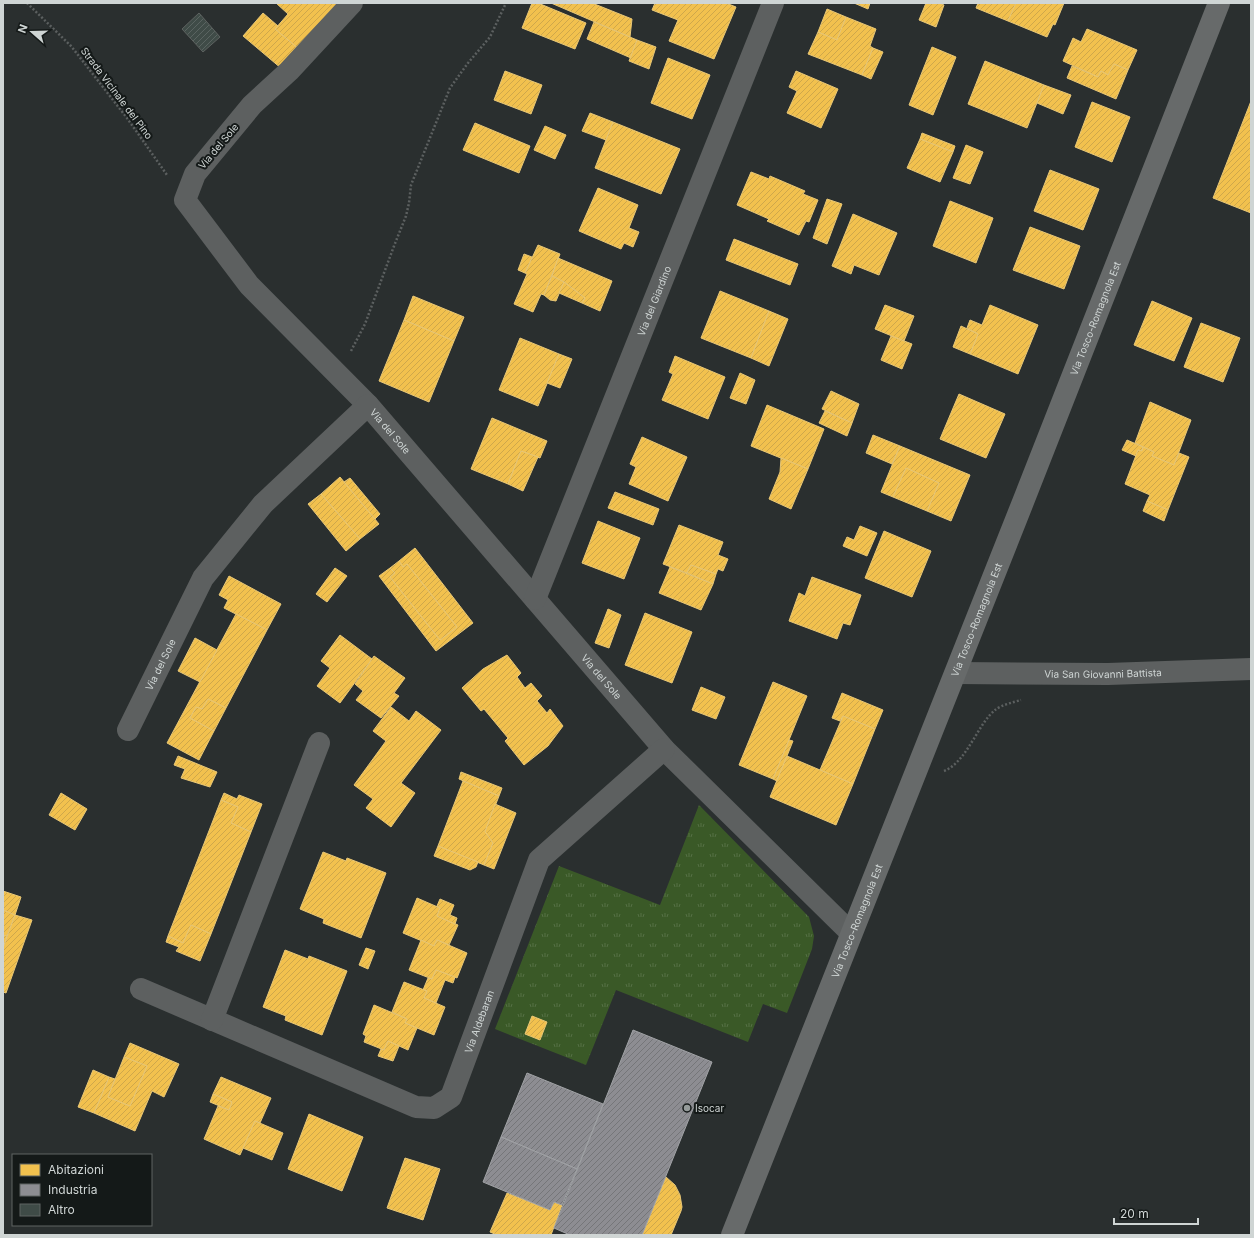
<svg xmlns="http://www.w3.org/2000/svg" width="1254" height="1238" viewBox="0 0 1254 1238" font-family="Inter,sans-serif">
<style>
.grass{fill:url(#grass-tufts)}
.homes{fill:url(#homes-hatch);stroke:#e8c776}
.industry{fill:url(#industry-hatch);stroke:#a1a3a6}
.building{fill:url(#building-hatch);stroke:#5d6260}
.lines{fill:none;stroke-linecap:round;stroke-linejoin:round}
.path{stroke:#5c6060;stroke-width:2.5;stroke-dasharray:2 2;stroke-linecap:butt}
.minor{stroke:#5d6060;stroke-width:22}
.primary{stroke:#676a6a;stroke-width:22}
.poi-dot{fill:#959b9a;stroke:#141918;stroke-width:1.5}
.labels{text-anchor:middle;stroke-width:4;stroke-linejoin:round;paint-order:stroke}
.street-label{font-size:10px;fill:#cfd5d4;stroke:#141918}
.poi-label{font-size:10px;fill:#cfd5d4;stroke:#141918;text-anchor:start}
</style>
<defs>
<pattern id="grass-tufts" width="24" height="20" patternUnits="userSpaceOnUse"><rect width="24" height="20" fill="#3a5927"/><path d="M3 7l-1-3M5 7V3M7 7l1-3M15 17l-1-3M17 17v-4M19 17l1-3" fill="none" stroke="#557045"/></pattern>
<pattern id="homes-hatch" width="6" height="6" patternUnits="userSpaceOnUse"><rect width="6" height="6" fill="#f2c14e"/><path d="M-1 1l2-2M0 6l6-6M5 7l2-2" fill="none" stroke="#cea74b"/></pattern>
<pattern id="industry-hatch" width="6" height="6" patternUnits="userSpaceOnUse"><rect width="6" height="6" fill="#8d8d92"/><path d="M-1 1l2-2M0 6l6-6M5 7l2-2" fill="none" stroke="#757679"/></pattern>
<pattern id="building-hatch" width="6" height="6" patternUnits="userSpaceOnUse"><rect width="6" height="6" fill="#3f4b47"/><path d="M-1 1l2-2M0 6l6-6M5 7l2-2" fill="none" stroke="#5a6461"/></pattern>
</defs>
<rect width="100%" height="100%" fill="#2a2f2f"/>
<!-- grass -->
<path class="grass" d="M 699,805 L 809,917 L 814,936 L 812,949 L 787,1013 L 763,1004 L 748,1042 L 616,990 L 586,1065 L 495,1029 L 559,866 L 660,905 Z"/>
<!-- homes -->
<g class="homes">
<path d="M 276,3 L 339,3 L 300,50 L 275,29 L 288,14 Z"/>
<path d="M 532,3 L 538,3 L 586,23 L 575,49 L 522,28 Z"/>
<path d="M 551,3 L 592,3 L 632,19 L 630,37 Z"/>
<path d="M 655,3 L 726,3 L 736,7 L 714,59 L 669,41 L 678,20 L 652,10 Z"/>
<path d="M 854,3 L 870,3 L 868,9 Z"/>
<path d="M 926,3 L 939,3 L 944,5 L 936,27 L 919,20 Z"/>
<path d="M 978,3 L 1016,3 L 1008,21 L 976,8 Z"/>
<path d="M 1016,3 L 1064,3 L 1055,25 L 1053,24 L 1047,37 L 1008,21 Z"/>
<path d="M 827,9 L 846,17 L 837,40 L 818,32 Z"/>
<path d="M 263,13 L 278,26 L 275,29 L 300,50 L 282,69 L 243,36 Z"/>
<path d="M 846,17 L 876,29 L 870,46 L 873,48 L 862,75 L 808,54 L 818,32 L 837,40 Z"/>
<path d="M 594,22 L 637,40 L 631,58 L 587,39 Z"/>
<path d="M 1087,29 L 1137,50 L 1128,70 L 1114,64 L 1108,75 L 1101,71 L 1098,77 L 1063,61 L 1073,38 L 1081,42 Z"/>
<path d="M 637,40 L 656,47 L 649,69 L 629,61 Z"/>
<path d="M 932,47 L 956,57 L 933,115 L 909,105 Z"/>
<path d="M 873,48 L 883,52 L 871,79 L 862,75 Z"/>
<path d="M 668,58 L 710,75 L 692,119 L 651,103 Z"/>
<path d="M 985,61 L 1044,85 L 1027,128 L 968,104 Z"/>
<path d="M 1114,64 L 1128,70 L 1116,99 L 1067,78 L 1072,66 L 1098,77 L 1101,71 L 1108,75 Z"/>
<path d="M 505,71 L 542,85 L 531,114 L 494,100 Z"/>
<path d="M 796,71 L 838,89 L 821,128 L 787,113 L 797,91 L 789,87 Z"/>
<path d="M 1044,85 L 1071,95 L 1063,114 L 1037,103 Z"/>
<path d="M 1251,101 L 1251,213 L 1213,198 Z"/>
<path d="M 1092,102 L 1130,117 L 1112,162 L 1075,147 Z"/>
<path d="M 590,113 L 613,122 L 606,140 L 582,131 Z"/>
<path d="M 613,122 L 680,149 L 661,194 L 595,168 Z"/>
<path d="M 475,123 L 530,146 L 519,173 L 463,150 Z"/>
<path d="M 545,126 L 566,135 L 555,159 L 534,150 Z"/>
<path d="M 922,133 L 955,146 L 953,152 L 920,139 Z"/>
<path d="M 920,139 L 953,152 L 940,182 L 907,168 Z"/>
<path d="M 966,145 L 983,152 L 970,184 L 953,178 Z"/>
<path d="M 1050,170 L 1099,189 L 1083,230 L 1034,211 Z"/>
<path d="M 751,172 L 769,179 L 770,176 L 805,191 L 803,194 L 818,200 L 809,222 L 806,221 L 799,235 L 767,221 L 769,219 L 737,205 Z"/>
<path d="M 598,188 L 638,205 L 629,228 L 639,232 L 633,247 L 624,243 L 621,249 L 579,231 Z"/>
<path d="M 827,199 L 842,204 L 827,244 L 813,238 Z"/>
<path d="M 950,201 L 993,218 L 976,263 L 933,246 Z"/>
<path d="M 853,214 L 897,233 L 879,275 L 854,265 L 851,274 L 832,266 Z"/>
<path d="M 1030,227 L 1080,246 L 1064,289 L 1013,270 Z"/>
<path d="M 734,239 L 798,264 L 790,285 L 726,260 Z"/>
<path d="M 538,245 L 560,254 L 544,295 L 541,294 L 533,312 L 514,304 L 527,274 L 525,273 Z"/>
<path d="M 524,254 L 532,257 L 525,273 L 518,270 Z"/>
<path d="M 558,258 L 612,281 L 600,311 L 582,303 L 585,298 L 564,282 L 552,276 Z"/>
<path d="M 552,276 L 564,282 L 556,301 L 550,300 L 544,295 Z"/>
<path d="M 564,282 L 585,298 L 582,303 L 559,293 Z"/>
<path d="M 720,291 L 769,311 L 751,358 L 701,338 Z"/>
<path d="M 413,296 L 464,317 L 454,341 L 404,320 Z"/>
<path d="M 1152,301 L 1192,318 L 1174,361 L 1134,345 Z"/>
<path d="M 885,305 L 914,316 L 904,341 L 875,329 Z"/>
<path d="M 990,305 L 1038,325 L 1018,374 L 970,354 L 978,334 L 967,328 L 970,320 L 982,325 Z"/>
<path d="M 769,311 L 788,319 L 769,366 L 751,358 Z"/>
<path d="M 404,320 L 454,341 L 429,402 L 379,381 Z"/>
<path d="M 1201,323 L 1240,338 L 1223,382 L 1184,367 Z"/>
<path d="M 961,326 L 978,334 L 970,354 L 953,347 Z"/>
<path d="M 891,336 L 912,344 L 902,369 L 881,360 Z"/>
<path d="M 520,338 L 559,354 L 538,406 L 499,390 Z"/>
<path d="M 559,354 L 572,359 L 560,388 L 547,383 Z"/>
<path d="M 675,356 L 725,377 L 708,419 L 662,400 L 673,374 L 669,372 Z"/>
<path d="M 740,373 L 755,380 L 746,404 L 730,398 Z"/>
<path d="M 831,391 L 859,404 L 852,423 L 822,409 Z"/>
<path d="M 959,394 L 1005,414 L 986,458 L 940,439 Z"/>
<path d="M 1150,402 L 1191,420 L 1174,465 L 1152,456 L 1154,452 L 1135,443 Z"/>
<path d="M 767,405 L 824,429 L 808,469 L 751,446 Z"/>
<path d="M 825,411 L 852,423 L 847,436 L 819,423 Z"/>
<path d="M 492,418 L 547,441 L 540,458 L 521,451 L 508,484 L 471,469 Z"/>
<path d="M 873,435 L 900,446 L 892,464 L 866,453 Z"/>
<path d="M 642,437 L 687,457 L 668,501 L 629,484 L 636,467 L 630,464 Z"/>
<path d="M 1127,440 L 1143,447 L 1142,451 L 1138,450 L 1136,456 L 1122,450 Z"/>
<path d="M 900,446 L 970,475 L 951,521 L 927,511 L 939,483 L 906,468 L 893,497 L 881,492 Z"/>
<path d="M 1143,447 L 1154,452 L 1152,456 L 1174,465 L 1179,453 L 1189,457 L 1168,510 L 1147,501 L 1150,495 L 1125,484 L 1138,450 L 1142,451 Z"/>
<path d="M 521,451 L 538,457 L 523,491 L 508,484 Z"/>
<path d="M 781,458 L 808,469 L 791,509 L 769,499 L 780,472 Z"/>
<path d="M 906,468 L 939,483 L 927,511 L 893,497 Z"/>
<path d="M 340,477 L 379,524 L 360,539 L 321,494 Z"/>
<path d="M 350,478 L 380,514 L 375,519 L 344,482 Z"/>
<path d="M 615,492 L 659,509 L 653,525 L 608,508 Z"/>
<path d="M 321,494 L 360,539 L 346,551 L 308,504 Z"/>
<path d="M 1147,501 L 1168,510 L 1164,521 L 1143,511 Z"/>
<path d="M 598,521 L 640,538 L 624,579 L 582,563 Z"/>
<path d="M 679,525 L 723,542 L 718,555 L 728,559 L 723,571 L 718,569 L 716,574 L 691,565 L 687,573 L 663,564 Z"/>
<path d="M 860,526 L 877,533 L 867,556 L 843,546 L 847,537 L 854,540 Z"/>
<path d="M 884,531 L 931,551 L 912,597 L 865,578 Z"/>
<path d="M 415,548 L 473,623 L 436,651 L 379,576 L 390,568 L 395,573 L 390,577 L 440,640 L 457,627 L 407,564 L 403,567 L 399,561 Z"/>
<path d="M 399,561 L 403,567 L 407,564 L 457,627 L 440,640 L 390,577 L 395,573 L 390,568 Z"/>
<path d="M 691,565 L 716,574 L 713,584 L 687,573 Z"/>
<path d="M 670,567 L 713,584 L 701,610 L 659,593 Z"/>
<path d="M 335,568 L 347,576 L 327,602 L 316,594 Z"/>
<path d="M 229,576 L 281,604 L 267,630 L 224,608 L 228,600 L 219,595 Z"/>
<path d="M 812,577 L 861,595 L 850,625 L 843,623 L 837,639 L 789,621 L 799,593 L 805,596 Z"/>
<path d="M 608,609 L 621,615 L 609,648 L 595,643 Z"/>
<path d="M 645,613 L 692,632 L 672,683 L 625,665 Z"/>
<path d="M 236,614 L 267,630 L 226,708 L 208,699 L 202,709 L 196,707 L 190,718 L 214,731 L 199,760 L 167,743 Z"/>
<path d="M 340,635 L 372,659 L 340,703 L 317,686 L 330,668 L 321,661 Z"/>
<path d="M 195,638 L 217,650 L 200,682 L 178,671 Z"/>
<path d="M 507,655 L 521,673 L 517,677 L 525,688 L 531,683 L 542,696 L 537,701 L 547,713 L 550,709 L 563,726 L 548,746 L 524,765 L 505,741 L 508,738 L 484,709 L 481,711 L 462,688 L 483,669 Z"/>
<path d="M 374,656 L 405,678 L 394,693 L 399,696 L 381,718 L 356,700 L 363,691 L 355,684 Z"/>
<path d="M 773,682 L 807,696 L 773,779 L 739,765 Z"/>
<path d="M 701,687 L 725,697 L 716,719 L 692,710 Z"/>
<path d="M 842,693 L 883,710 L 875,729 L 843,716 L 840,721 L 832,718 Z"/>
<path d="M 208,699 L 226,708 L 214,731 L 190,718 L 196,707 L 202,709 Z"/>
<path d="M 391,707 L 409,721 L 416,711 L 441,730 L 401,783 L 415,793 L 391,827 L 366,808 L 373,799 L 354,785 L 386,741 L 373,731 Z"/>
<path d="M 843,716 L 875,729 L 853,784 L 820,770 Z"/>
<path d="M 789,740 L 793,741 L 777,781 L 773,779 Z"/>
<path d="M 178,756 L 217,772 L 210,787 L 181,778 L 185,769 L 174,765 Z"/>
<path d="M 787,756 L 853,784 L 836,825 L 770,797 Z"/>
<path d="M 461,772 L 502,788 L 499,796 L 459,779 Z"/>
<path d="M 463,781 L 499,796 L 485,832 L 487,834 L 493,843 L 484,865 L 438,846 Z"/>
<path d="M 61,793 L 87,809 L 75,830 L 49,815 Z"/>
<path d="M 224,793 L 237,799 L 239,795 L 262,804 L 251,832 L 231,823 L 238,807 L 221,800 Z"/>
<path d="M 221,800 L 238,807 L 231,823 L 251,832 L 211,934 L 191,925 L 183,943 L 168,936 Z"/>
<path d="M 495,804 L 516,813 L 494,869 L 484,865 L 493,843 L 487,834 L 485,832 Z"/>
<path d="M 438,846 L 478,862 L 476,867 L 470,870 L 434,856 Z"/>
<path d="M 323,852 L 346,861 L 347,858 L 386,873 L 361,938 L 323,923 L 324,919 L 300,909 Z"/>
<path d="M 3,891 L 21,897 L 15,915 L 3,910 Z"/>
<path d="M 417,898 L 440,908 L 437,916 L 458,925 L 449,945 L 437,940 L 434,946 L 403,933 Z"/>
<path d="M 440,899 L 454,905 L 450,915 L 457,918 L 455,924 L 437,916 L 440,908 L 437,906 Z"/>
<path d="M 3,910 L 15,915 L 7,936 L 3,935 Z"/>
<path d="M 15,915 L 32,920 L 6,993 L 3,992 L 3,948 Z"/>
<path d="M 191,925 L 211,934 L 200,961 L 176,951 L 179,947 L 166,942 L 168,936 L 183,943 Z"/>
<path d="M 3,935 L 7,936 L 3,948 Z"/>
<path d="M 421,940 L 434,946 L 437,940 L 467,953 L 457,978 L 436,970 L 432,979 L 409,970 Z"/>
<path d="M 366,948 L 375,951 L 368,969 L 359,965 Z"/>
<path d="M 285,950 L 308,959 L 309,956 L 347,971 L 322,1035 L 285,1020 L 286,1016 L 263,1007 Z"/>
<path d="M 436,970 L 455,977 L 453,983 L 445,980 L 436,1003 L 424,998 L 427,991 L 423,990 L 428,978 L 432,979 Z"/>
<path d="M 404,982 L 427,991 L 424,998 L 445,1007 L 434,1035 L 405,1023 L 407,1019 L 392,1012 Z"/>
<path d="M 374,1005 L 407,1019 L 405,1023 L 417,1028 L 408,1050 L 388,1041 L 384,1050 L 364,1042 L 366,1036 L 363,1034 Z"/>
<path d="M 532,1016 L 547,1022 L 540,1040 L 525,1034 Z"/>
<path d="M 388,1041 L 399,1046 L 393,1061 L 378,1056 L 381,1049 L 384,1050 Z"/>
<path d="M 130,1043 L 179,1064 L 164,1097 L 152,1091 L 135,1131 L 94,1113 L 109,1077 L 115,1079 L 108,1097 L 130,1106 L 147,1066 L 124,1057 Z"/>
<path d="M 124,1057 L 147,1066 L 130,1106 L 108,1097 Z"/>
<path d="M 93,1070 L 109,1077 L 94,1113 L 78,1107 Z"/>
<path d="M 221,1077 L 271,1098 L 260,1123 L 255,1121 L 240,1155 L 204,1139 L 218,1106 L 229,1110 L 232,1102 L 213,1094 Z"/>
<path d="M 213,1094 L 232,1102 L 229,1110 L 210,1102 Z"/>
<path d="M 309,1114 L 363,1137 L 342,1191 L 288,1169 Z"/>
<path d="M 255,1121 L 283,1133 L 272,1160 L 243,1148 Z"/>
<path d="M 405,1158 L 440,1169 L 423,1220 L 387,1208 Z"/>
<path d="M 666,1177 L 675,1185 L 680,1195 L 682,1207 L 681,1211 L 671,1235 L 642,1235 Z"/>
<path d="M 507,1193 L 550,1210 L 554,1202 L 562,1205 L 551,1235 L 497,1235 L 490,1232 Z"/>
</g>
<!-- industry -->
<g class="industry">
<path d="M 633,1030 L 712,1062 L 642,1235 L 570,1235 L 554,1228 Z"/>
<path d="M 527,1073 L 603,1104 L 577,1169 L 501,1137 Z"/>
<path d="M 501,1137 L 577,1169 L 562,1205 L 554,1202 L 550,1210 L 483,1182 Z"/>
</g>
<!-- building -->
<path class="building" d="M 199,13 L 220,37 L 203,52 L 182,29 Z"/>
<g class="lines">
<!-- path -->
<g class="path">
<path d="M 27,3 L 71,46 L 127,118 L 167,175"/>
<path d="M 351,351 L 365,324 L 394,246 L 406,216 L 409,203 L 411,185 L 450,88 L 468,63 L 490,37 L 506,3"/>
<path d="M 944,771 C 967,762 977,725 995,710 C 1001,705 1014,702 1021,700"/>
</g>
<!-- minor -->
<g class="minor">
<path id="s1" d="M 352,3 L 289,71 L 252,105 L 195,174 L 185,200 L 249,285 L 368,405 L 664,749 L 851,933"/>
<path id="s2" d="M 535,599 L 773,3"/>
<path id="s3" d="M 956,673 L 1108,674 L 1251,669"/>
<path id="s4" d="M 128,730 L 203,578 L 263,504 L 368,405"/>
<path id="s5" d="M 141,989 L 416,1107 L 434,1108 L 451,1097 L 539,860 L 664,749"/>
<path d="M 212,1020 L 319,743"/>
</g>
<!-- primary -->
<path class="primary" id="s6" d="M 732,1235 L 1023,502 L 1219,3"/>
</g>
<!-- markers -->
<circle class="poi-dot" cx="687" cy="1108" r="4"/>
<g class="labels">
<!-- street labels -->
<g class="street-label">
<text transform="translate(117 93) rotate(53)" y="4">Strada Vicinale del Pino</text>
<text transform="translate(218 146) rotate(-50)" y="4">Via del Sole</text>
<text dy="4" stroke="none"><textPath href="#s2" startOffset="321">Via del Giardino</textPath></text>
<text dy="4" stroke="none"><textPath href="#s6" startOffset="986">Via Tosco-Romagnola Est</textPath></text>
<text dy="4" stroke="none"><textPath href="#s1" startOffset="570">Via del Sole</textPath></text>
<text dy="4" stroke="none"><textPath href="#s6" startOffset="662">Via Tosco-Romagnola Est</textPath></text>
<text dy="4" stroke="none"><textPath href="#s4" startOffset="73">Via del Sole</textPath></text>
<text dy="4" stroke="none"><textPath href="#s3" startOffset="147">Via San Giovanni Battista</textPath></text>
<text dy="4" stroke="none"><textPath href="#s1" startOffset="894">Via del Sole</textPath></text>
<text dy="4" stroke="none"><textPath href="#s6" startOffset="338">Via Tosco-Romagnola Est</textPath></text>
<text dy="4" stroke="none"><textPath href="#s5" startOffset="418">Via Aldebaran</textPath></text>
</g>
<!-- poi labels -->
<g class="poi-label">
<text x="695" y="1112">Isocar</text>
</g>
</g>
<!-- border -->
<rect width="1254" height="1238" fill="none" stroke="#cfd5d4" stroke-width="8"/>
<!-- legend -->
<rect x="12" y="1154" width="140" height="72" fill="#141918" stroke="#5f6463"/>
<rect x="20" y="1164" width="20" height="12" fill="#f2c14e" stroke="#5f6463"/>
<text x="48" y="1174" font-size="12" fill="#cfd5d4">Abitazioni</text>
<rect x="20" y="1184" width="20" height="12" fill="#8d8d92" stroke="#5f6463"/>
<text x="48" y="1194" font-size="12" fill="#cfd5d4">Industria</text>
<rect x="20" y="1204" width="20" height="12" fill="#3f4b47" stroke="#5f6463"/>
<text x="48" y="1214" font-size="12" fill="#cfd5d4">Altro</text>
<!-- north arrow -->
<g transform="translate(32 32) rotate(290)" stroke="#141918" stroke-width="3" paint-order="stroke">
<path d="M0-3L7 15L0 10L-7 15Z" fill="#cfd5d4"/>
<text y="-6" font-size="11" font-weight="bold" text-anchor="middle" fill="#cfd5d4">N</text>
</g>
<!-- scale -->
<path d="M1114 1218v6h84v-6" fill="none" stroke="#cfd5d4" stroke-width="2"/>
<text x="1120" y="1218" font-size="12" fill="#cfd5d4" stroke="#141918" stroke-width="3" paint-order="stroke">20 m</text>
</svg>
